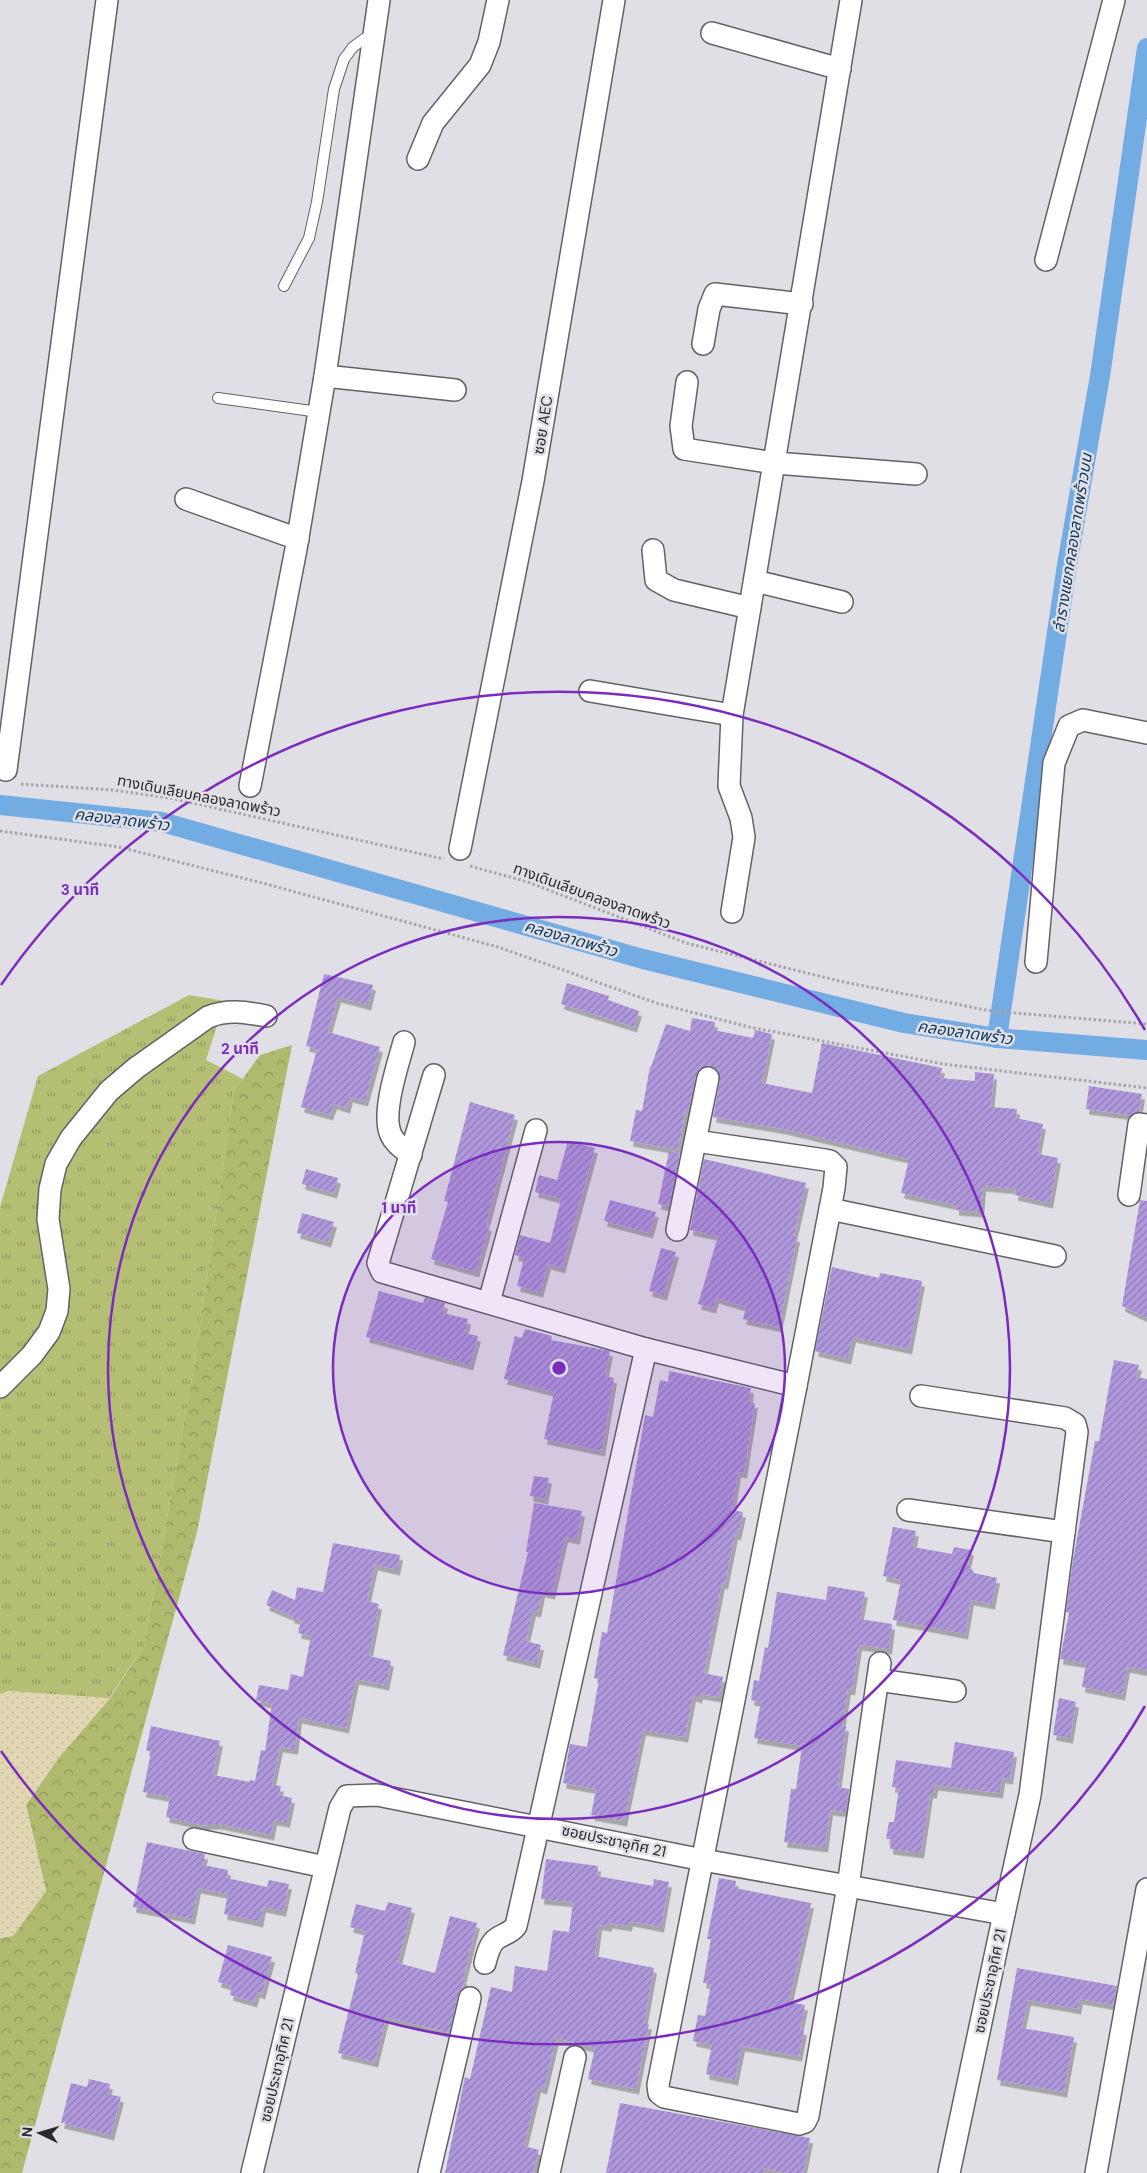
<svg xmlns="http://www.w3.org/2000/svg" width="1147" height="2173" viewBox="0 0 1147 2173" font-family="'DM Sans','Noto Sans Thai',sans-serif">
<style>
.grass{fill:url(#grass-tufts)}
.forest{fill:url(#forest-crowns)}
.sand{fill:url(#sand-dots)}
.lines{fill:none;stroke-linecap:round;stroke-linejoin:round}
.canal{stroke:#73abe3;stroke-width:20}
.building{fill:url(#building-hatch);filter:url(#shadow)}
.lane-casing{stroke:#636168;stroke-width:12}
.street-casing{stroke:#636168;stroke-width:24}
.path{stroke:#a7a5ab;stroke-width:3;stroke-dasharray:2.5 2.5;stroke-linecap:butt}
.lane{stroke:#fff;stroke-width:10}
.street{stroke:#fff;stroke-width:21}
.ring{fill:none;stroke:#7b2cbf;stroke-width:2.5}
.labels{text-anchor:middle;stroke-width:5;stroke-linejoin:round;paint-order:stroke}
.street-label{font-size:15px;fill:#2a292c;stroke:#e1dfe6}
.water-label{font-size:16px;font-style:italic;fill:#0f385c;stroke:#e1dfe6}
.centre{fill:#7b2cbf;stroke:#e1dfe6;stroke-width:2.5}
.ring-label{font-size:15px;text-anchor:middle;font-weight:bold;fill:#7b2cbf;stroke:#e1dfe6;stroke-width:5;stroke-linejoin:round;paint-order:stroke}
</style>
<defs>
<pattern id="grass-tufts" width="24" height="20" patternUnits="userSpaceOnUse" patternTransform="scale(1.25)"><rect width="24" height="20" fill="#b5bf74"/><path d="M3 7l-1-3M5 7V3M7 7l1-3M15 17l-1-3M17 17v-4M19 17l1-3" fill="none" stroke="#939b5f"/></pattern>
<pattern id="forest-crowns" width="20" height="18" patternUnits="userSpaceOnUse" patternTransform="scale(1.25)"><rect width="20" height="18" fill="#b0ba6e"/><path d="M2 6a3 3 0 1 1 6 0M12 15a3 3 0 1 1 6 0" fill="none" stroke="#8f975b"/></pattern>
<pattern id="sand-dots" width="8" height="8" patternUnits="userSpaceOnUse" patternTransform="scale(1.25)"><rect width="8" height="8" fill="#e0d7b2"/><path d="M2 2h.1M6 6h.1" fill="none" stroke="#c0b999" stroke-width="1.8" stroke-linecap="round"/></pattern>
<pattern id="building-hatch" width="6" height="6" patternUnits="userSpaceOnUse" patternTransform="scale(1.25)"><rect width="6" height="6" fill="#b098dd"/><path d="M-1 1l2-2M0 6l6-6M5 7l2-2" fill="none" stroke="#8f7cb3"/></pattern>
<filter id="shadow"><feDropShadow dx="3" dy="5.5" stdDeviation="0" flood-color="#0004"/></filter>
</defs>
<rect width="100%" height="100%" fill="#e1dfe6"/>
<!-- grass -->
<path class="grass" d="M 189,995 L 225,1001 L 206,1060 L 243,1079 L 234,1091 L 195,1361 L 144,1647 L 105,1704 L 9,1691 L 0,1694 L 0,1207 L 38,1076 Z"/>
<!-- forest -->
<path class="forest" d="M 292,1045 L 197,1532 L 22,2173 L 0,2173 L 0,1938 L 13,1936 L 46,1891 L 26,1805 L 57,1760 L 110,1698 L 144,1647 L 195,1361 L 234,1091 L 260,1055 Z"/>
<!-- sand -->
<path class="sand" d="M 9,1691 L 110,1698 L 57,1760 L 26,1805 L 46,1891 L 13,1936 L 0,1938 L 0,1694 Z"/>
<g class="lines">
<!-- canal -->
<g class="canal">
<path d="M 0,805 L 162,822 L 643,959 L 904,1023 L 997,1038 L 1147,1050"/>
<path d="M 997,1038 L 1067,565 L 1100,376 L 1147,48"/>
</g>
</g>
<!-- building -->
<g class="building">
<path d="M 324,974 L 373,985 L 368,1005 L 338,997 L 328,1032 L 380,1047 L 365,1101 L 350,1097 L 347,1108 L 334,1104 L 330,1115 L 301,1107 L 317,1049 L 306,1046 Z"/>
<path d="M 567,983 L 609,996 L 608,1000 L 639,1011 L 634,1027 L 561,1004 Z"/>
<path d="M 692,1018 L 715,1022 L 714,1030 L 753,1038 L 755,1030 L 772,1034 L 762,1083 L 812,1093 L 822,1043 L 942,1068 L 940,1078 L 975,1081 L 975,1072 L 994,1074 L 991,1107 L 1017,1109 L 1016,1118 L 1043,1124 L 1038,1150 L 1039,1154 L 1058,1158 L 1050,1203 L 1015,1195 L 1016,1189 L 983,1186 L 981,1212 L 956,1210 L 956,1205 L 901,1193 L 909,1159 L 783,1129 L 713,1117 L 720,1080 L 717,1069 L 710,1066 L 699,1069 L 696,1075 L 688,1112 L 685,1112 L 678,1150 L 630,1141 L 636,1110 L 642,1111 L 650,1067 L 651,1067 L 666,1024 L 690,1031 Z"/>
<path d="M 1089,1086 L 1142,1094 L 1139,1112 L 1131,1115 L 1086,1109 Z"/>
<path d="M 470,1102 L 515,1115 L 486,1225 L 489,1226 L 476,1272 L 431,1259 L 448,1202 L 444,1201 Z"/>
<path d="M 568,1141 L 595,1148 L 562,1268 L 548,1264 L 540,1292 L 517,1286 L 524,1258 L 515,1255 L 520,1235 L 550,1243 L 561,1199 L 535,1192 L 539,1175 L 557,1180 Z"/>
<path d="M 669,1151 L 680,1153 L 669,1206 L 658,1204 Z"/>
<path d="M 704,1159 L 806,1183 L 794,1236 L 797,1237 L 779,1327 L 743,1319 L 746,1307 L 716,1298 L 713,1308 L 698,1304 L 718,1236 L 690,1230 Z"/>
<path d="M 306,1169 L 338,1178 L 334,1193 L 302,1184 Z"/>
<path d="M 610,1200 L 656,1212 L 650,1233 L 604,1221 Z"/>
<path d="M 1140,1200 L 1147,1201 L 1147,1318 L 1122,1306 Z"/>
<path d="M 302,1213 L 334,1222 L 328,1242 L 297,1233 Z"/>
<path d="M 661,1248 L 676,1252 L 664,1295 L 649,1291 Z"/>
<path d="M 832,1267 L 879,1278 L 880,1273 L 922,1281 L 909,1349 L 853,1337 L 848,1359 L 815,1351 Z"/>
<path d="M 379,1291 L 423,1303 L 425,1297 L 445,1303 L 443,1313 L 468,1319 L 465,1333 L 478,1336 L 470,1365 L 366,1337 Z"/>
<path d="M 525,1329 L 552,1336 L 551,1340 L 610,1351 L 605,1376 L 614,1378 L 602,1451 L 544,1439 L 554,1392 L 504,1379 L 515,1336 L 522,1338 Z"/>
<path d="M 1114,1360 L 1139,1365 L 1136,1377 L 1147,1379 L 1147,1671 L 1127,1667 L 1122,1695 L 1082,1687 L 1086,1663 L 1060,1659 L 1069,1613 L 1066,1612 L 1073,1560 L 1095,1441 L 1099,1441 Z"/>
<path d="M 669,1371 L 751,1388 L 749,1402 L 755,1403 L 744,1473 L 738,1472 L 732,1510 L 743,1512 L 738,1535 L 735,1534 L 725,1584 L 722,1583 L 704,1673 L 723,1677 L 719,1697 L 700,1694 L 699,1698 L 693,1696 L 685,1737 L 643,1730 L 624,1821 L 591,1815 L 596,1789 L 563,1783 L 570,1744 L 587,1747 L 599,1679 L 594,1678 L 602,1632 L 607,1633 L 645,1415 L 653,1417 L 660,1380 L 668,1382 Z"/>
<path d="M 534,1476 L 549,1478 L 545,1499 L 530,1496 Z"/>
<path d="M 534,1503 L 582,1511 L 577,1539 L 565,1537 L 552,1594 L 542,1592 L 538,1612 L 533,1611 L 526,1641 L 541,1645 L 537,1663 L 503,1655 L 528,1552 L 526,1552 Z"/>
<path d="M 893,1527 L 916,1531 L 913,1547 L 952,1554 L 954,1547 L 971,1550 L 968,1563 L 974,1573 L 997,1578 L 992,1604 L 971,1600 L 965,1634 L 893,1620 L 901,1580 L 883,1576 Z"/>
<path d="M 333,1543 L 400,1555 L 397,1570 L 375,1565 L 367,1601 L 379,1604 L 369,1656 L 391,1661 L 386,1685 L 356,1679 L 346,1728 L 299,1718 L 295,1749 L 280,1747 L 272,1785 L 281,1786 L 279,1795 L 292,1798 L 287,1822 L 274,1820 L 271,1835 L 219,1824 L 207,1824 L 206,1826 L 166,1817 L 170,1797 L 143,1792 L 151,1752 L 146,1750 L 151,1726 L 220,1741 L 213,1775 L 250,1782 L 250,1780 L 255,1781 L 261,1750 L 265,1751 L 272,1704 L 256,1700 L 259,1685 L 288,1690 L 291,1674 L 303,1677 L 311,1636 L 298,1633 L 301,1620 L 291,1618 L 292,1616 L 266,1605 L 272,1590 L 295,1600 L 297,1587 L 323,1592 Z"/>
<path d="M 828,1586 L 865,1592 L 860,1619 L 892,1624 L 889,1649 L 859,1645 L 852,1690 L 848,1689 L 842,1725 L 846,1726 L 838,1787 L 849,1789 L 846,1812 L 830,1810 L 825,1847 L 784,1842 L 791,1789 L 796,1789 L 802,1746 L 754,1738 L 761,1702 L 751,1700 L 754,1680 L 759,1681 L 765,1647 L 768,1648 L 777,1592 L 826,1600 Z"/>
<path d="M 1059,1698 L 1076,1702 L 1070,1738 L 1053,1735 Z"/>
<path d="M 955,1742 L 1014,1752 L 1010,1779 L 1002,1778 L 1000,1793 L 935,1785 L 934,1793 L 930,1793 L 921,1853 L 890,1849 L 891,1839 L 886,1839 L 889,1822 L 894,1822 L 899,1788 L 892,1787 L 896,1760 L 951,1768 Z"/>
<path d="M 147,1842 L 205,1854 L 203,1865 L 228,1870 L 227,1878 L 267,1887 L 269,1880 L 289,1884 L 283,1911 L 263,1907 L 260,1922 L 224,1914 L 228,1894 L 198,1888 L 192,1919 L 133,1907 Z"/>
<path d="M 546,1859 L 598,1866 L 597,1876 L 653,1886 L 654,1879 L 669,1882 L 661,1927 L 630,1921 L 629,1926 L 609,1923 L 609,1926 L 599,1925 L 595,1956 L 654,1968 L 644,2023 L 649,2024 L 636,2089 L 588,2079 L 595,2048 L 556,2038 L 544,2089 L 538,2087 L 524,2146 L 539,2150 L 533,2173 L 445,2173 L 465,2077 L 470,2079 L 491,1987 L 512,1992 L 515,1966 L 547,1971 L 553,1930 L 569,1932 L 573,1902 L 541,1899 Z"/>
<path d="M 719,1878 L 736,1881 L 735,1888 L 811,1903 L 789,2002 L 805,2005 L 800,2029 L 804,2030 L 799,2056 L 742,2046 L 735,2080 L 706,2074 L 712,2045 L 693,2041 L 698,2015 L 705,2016 L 711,1984 L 703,1983 L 711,1939 L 707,1939 Z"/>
<path d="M 388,1902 L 412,1908 L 398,1963 L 435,1973 L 450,1916 L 477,1923 L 463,1979 L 465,1980 L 463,1988 L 458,1995 L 449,2033 L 386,2017 L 375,2062 L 338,2053 L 358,1974 L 355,1973 L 365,1931 L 350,1927 L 356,1904 L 385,1911 Z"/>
<path d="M 228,1945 L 272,1957 L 262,1994 L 257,1992 L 254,2002 L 230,1995 L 232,1986 L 218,1982 Z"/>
<path d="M 1017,1968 L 1117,1986 L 1113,2005 L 1080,1999 L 1078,2009 L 1028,2000 L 1022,2028 L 1074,2037 L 1064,2092 L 997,2080 Z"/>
<path d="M 89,2079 L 110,2084 L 108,2094 L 121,2097 L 111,2135 L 61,2123 L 71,2083 L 87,2087 Z"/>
<path d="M 620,2103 L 810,2138 L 803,2173 L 787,2173 L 763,2168 L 763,2173 L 606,2173 Z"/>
</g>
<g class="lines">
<!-- lane casing -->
<g class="lane-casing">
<g id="lane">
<path d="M 284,286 L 309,238 L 317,202 L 334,89 L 344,59 L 353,47 L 364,39 L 374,35"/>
<path d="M 218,398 L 319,412"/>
</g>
</g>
<!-- street casing -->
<g class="street-casing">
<g id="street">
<path d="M 712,33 L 840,69"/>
<path d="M 418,159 L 433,123 L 480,65 L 489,42 L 498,0"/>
<path d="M 1046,260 L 1114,0"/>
<path d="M 703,344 L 709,309 L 715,294 L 802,304"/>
<path d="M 325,376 L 455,390"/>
<path d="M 687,382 L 681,426 L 684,449 L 775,463 L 916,474"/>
<path d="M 186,499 L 298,539"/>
<path d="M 653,550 L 656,580 L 674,590 L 750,608"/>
<path d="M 755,581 L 842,602"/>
<path d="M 590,691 L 732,715"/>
<path d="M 6,770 L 107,0"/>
<path d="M 250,786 L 296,549 L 325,376 L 379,0"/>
<path d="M 460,849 L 533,481 L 614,0"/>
<path d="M 732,912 L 744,837 L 741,818 L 729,786 L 732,715 L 851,0"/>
<path d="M 1036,962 L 1054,763 L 1069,726 L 1083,720 L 1147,733"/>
<path d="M 404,1042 C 398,1065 381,1113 391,1135 C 395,1144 404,1149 411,1155"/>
<path d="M 434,1075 L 378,1263 L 382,1272 L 646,1349 L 796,1386 L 658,2085 L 659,2093 L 664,2097 L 799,2124 L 805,2122 L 808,2116 L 848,1886 L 880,1663"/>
<path d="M 696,1141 L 825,1160 L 830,1161 L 836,1167 L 834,1188 L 796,1386"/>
<path d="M 1129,1195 L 1139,1124 L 1147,1125"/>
<path d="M 830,1209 L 1055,1256"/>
<path d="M 677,1230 L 708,1078"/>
<path d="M 489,1302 L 536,1130"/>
<path d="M 0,1387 L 32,1355 L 49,1332 L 57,1311 L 59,1289 L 48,1219 L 50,1189 L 56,1164 L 71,1138 L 109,1091 L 136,1068 L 208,1017 C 228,1009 245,1012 266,1016"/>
<path d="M 921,1396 L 1065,1418 L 1075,1424 L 1077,1432 L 1030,1795 L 1004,1914"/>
<path d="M 908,1510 L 1064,1532"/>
<path d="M 878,1680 L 955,1691"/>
<path d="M 194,1839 L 325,1867"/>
<path d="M 485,1963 C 487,1955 489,1946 495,1940 C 502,1934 510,1934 516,1926 L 646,1349"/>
<path d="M 252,2173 L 340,1808 L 347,1796 L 377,1795 L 703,1860 L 1004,1914 L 949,2173"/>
<path d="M 429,2173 L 470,1998"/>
<path d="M 549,2173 L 575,2057"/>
<path d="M 1096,2173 L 1147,1889"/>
</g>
</g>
<!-- path -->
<g class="path">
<path d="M 21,784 L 113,790 L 170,798 L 444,859"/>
<path d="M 0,831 L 119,847 L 266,884 L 498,947 L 656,1003 L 749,1027 L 943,1064 L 1147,1088"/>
<path d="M 470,866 L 528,882 L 686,943 L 839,981 L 991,1011 L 1147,1024"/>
</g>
<!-- lane -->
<use href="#lane" class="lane"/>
<!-- street -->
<use href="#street" class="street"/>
</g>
<!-- distance rings -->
<circle cx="559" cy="1368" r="226" fill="#7b2cbf" fill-opacity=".12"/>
<g class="ring">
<circle cx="559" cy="1368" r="226"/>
<circle cx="559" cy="1368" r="451"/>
<path d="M1145 1706A677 677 0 0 1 1 1751M1 985A677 677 0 0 1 1145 1030"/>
</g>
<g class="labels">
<!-- street labels -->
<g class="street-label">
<text transform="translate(543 425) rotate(-81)" y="5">ซอย AEC</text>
<text transform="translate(199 796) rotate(11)" y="5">ทางเดินเลียบคลองลาดพร้าว</text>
<text transform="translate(592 896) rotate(20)" y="5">ทางเดินเลียบคลองลาดพร้าว</text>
<text transform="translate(614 1841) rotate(12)" y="5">ซอยประชาอุทิศ 21</text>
<text transform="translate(990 1981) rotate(-78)" y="5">ซอยประชาอุทิศ 21</text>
<text transform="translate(277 2070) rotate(-77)" y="5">ซอยประชาอุทิศ 21</text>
</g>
<!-- water labels -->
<g class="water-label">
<text transform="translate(1072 543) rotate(-81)" y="6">ลำรางแยกคลองลาดพร้าวบน</text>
<text transform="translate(122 819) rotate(7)" y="6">คลองลาดพร้าว</text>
<text transform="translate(571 938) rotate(16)" y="6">คลองลาดพร้าว</text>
<text transform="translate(965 1032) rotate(8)" y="6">คลองลาดพร้าว</text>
</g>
</g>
<circle cx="559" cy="1368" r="8" class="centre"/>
<g class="ring-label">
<text x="80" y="895">3 นาที</text>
<text x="240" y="1054">2 นาที</text>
<text x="399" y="1213">1 นาที</text>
</g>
<!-- north arrow -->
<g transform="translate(40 2133) rotate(275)" stroke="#e1dfe6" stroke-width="4" paint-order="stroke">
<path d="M0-4L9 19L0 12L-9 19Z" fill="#2a292c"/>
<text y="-8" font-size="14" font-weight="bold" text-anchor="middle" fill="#2a292c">N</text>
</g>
</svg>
